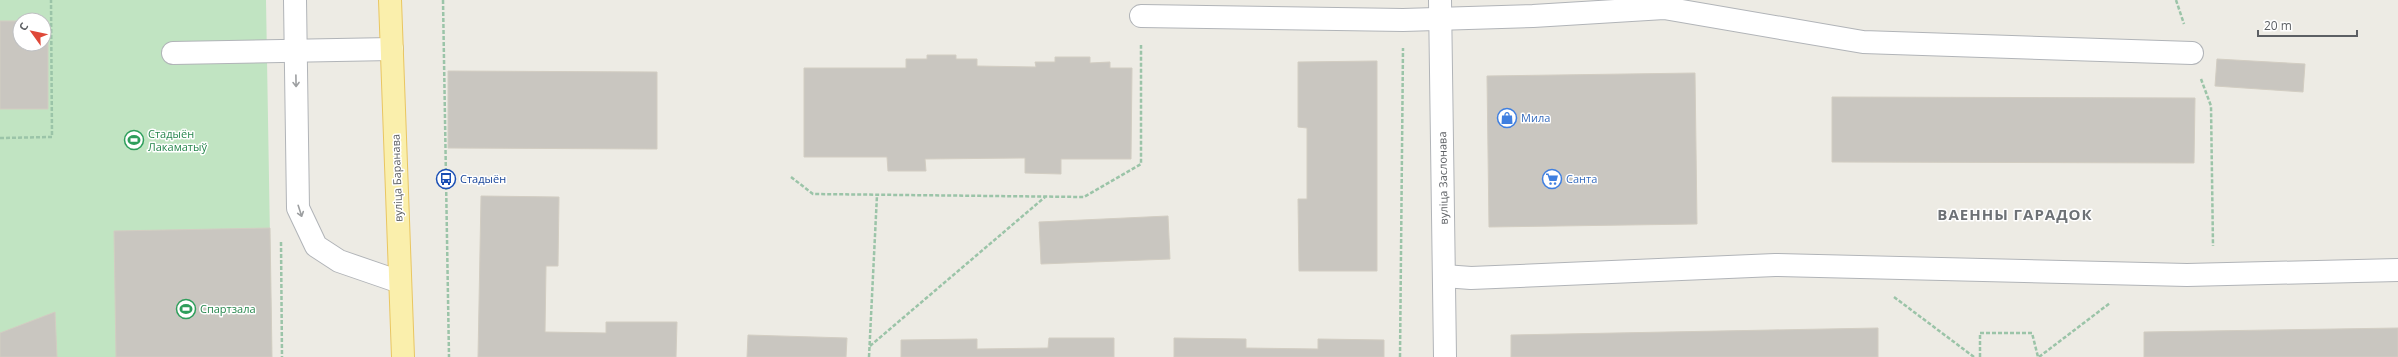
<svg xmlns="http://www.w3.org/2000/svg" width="2398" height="357" viewBox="0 0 2398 357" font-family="'Open Sans',sans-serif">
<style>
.green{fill:#c1e4c2;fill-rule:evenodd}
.building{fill:#c9c6c0;stroke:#d2cdc2}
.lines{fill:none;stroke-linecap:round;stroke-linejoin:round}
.minor-casing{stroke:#b1b4b8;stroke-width:24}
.major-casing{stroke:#e9c661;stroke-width:24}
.path{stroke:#9bc4a8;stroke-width:2.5;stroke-dasharray:4 2;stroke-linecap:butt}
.minor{stroke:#fff;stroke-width:22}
.major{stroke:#faefac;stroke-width:22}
.oneway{stroke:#9d9fa1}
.labels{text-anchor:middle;stroke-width:3;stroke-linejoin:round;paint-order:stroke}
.shop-label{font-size:11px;fill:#366cbe;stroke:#fff;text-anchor:start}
.leisure-label{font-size:11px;fill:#27864d;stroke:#fff;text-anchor:start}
.street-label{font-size:11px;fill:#5c5f63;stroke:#fff}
.transit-label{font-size:11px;fill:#164399;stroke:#fff;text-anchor:start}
.district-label{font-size:15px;font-weight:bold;letter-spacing:1px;fill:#6d7175;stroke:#fff}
</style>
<rect width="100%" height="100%" fill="#edebe4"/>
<!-- green -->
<path class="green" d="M 0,0 L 266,0 L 272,357 L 0,357 ZM 20,20 L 44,20 L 44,44 L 20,44 Z"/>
<!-- building -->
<g class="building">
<path d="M 0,21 L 20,21 L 20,44 L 44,44 L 44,21 L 48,21 L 48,109 L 0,109 Z"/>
<path d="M 927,55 L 956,55 L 956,59 L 977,59 L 977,66 L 1036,67 L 1035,62 L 1055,62 L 1055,57 L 1090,57 L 1090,63 L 1110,62 L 1110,68 L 1132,68 L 1131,159 L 1061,159 L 1061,174 L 1025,173 L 1025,158 L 925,159 L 926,171 L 888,171 L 887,157 L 804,157 L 804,68 L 906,68 L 906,59 L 927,59 Z"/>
<path d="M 2217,59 L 2305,64 L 2303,92 L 2215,86 Z"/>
<path d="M 1377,61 L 1377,271 L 1299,271 L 1298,199 L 1307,199 L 1307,128 L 1298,127 L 1298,62 Z"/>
<path d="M 448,71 L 657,72 L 657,149 L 448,148 Z"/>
<path d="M 1695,73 L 1697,224 L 1489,227 L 1487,76 Z"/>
<path d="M 1832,97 L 2195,98 L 2194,163 L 1832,162 Z"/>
<path d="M 481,196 L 559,197 L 558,266 L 546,266 L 545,332 L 606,333 L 606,322 L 677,322 L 676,357 L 478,357 Z"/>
<path d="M 1168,216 L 1170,259 L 1041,264 L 1039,222 Z"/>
<path d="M 270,228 L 272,357 L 116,357 L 114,231 Z"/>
<path d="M 55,312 L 57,357 L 0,357 L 0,333 Z"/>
<path d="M 1878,328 L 1878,357 L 1511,357 L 1511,335 Z"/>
<path d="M 2398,328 L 2398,357 L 2144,357 L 2144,332 Z"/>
<path d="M 748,335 L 847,338 L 846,357 L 747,357 Z"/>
<path d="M 1049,338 L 1114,338 L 1114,357 L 901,357 L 901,340 L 977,339 L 977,349 L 1048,348 Z"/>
<path d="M 1174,338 L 1246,339 L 1246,348 L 1318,349 L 1318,339 L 1384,340 L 1384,357 L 1174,357 Z"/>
</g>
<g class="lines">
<!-- minor casing -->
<g class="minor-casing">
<g id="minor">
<path d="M 295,0 L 298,208 L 316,246 L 339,261 L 400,282"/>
<path d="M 1440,0 L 1445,357"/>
<path d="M 1141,16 L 1403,20 L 1533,16 L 1664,8 L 1863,42 L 2192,53"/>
<path d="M 173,53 L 392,49"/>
<path d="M 1444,276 L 1471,278 L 1775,265 L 2187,275 L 2398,270"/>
</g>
</g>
<!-- major casing -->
<g class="major-casing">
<path id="major" d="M 390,0 L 403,357"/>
</g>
<!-- path -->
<g class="path">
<path d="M 443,0 L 449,357"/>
<path d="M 2176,0 L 2184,24"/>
<path d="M 2201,79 L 2211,106 L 2213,246"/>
<path d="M 0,138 L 52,137 L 51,0"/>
<path d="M 791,177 L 813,194 L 1084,197 L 1141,164 L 1141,45"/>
<path d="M 281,242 L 282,357"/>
<path d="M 1894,297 L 1974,357"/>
<path d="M 870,346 L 1045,197"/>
<path d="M 869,357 L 877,195"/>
<path d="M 1400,357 L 1403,48"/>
<path d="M 1980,357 L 1980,333 L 2032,333 L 2038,357"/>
<path d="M 2039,357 L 2110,303"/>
</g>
<!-- minor -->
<use href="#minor" class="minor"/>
<!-- major -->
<use href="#major" class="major"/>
</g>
<!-- one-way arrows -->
<defs><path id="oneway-shaft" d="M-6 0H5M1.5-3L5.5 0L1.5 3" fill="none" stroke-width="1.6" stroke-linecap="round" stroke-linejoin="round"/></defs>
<g class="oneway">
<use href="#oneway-shaft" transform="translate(296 81) rotate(89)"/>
<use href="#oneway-shaft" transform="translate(300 211) rotate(72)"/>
</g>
<!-- icons -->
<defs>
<g id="shop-ring" transform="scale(1)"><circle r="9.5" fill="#fff" stroke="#3f7fe0" stroke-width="1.5"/><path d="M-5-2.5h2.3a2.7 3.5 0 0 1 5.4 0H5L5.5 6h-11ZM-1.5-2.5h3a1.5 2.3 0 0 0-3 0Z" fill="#3f7fe0"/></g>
<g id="stadium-ring" transform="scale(1)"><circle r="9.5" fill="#fff" stroke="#2e9e5b" stroke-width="1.5"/><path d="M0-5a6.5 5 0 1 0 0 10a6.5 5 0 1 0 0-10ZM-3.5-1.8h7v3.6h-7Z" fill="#2e9e5b"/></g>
<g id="bus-ring" transform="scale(1)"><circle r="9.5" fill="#fff" stroke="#1a4fb4" stroke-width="1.5"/><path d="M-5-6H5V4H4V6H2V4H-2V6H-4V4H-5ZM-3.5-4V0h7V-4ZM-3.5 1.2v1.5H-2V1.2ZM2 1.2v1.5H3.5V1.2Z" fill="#1a4fb4"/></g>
<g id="supermarket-ring" transform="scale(1)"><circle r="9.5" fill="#fff" stroke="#3f7fe0" stroke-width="1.5"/><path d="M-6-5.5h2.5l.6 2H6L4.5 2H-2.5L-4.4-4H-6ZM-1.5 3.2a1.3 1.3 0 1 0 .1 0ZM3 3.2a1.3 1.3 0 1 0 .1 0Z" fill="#3f7fe0"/></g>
</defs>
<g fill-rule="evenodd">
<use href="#shop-ring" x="1507" y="118"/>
<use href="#stadium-ring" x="134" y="140"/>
<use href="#bus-ring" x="446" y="179"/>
<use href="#supermarket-ring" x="1552" y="179"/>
<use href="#stadium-ring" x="186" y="309"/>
</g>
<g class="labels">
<!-- shop labels -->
<g class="shop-label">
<text x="1521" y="122">Мила</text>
<text x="1566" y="183">Санта</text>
</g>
<!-- leisure labels -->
<g class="leisure-label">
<text x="148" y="138">Стадыён<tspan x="148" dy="13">Лакаматыў</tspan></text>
<text x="200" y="313">Спартзала</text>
</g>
<!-- street labels -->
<g class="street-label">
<text transform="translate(397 178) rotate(-92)" y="4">вуліца Баранава</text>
<text transform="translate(1443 178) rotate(-91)" y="4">вуліца Заслонава</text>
</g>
<!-- transit labels -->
<g class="transit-label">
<text x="460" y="183">Стадыён</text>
</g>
<!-- district labels -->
<g class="district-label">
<text x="2015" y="220">ВАЕННЫ ГАРАДОК</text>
</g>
</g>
<!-- north arrow -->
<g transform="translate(32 32) rotate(303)"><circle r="19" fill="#ffffff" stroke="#bebfc1"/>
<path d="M0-3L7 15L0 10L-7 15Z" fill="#df4838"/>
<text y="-6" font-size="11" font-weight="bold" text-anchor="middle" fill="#5c5f63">С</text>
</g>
<!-- scale -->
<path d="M2258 30v6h99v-6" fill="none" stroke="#5c5f63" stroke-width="2"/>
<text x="2264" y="30" font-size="12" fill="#5c5f63" stroke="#ffffff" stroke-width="3" paint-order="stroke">20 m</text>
</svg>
